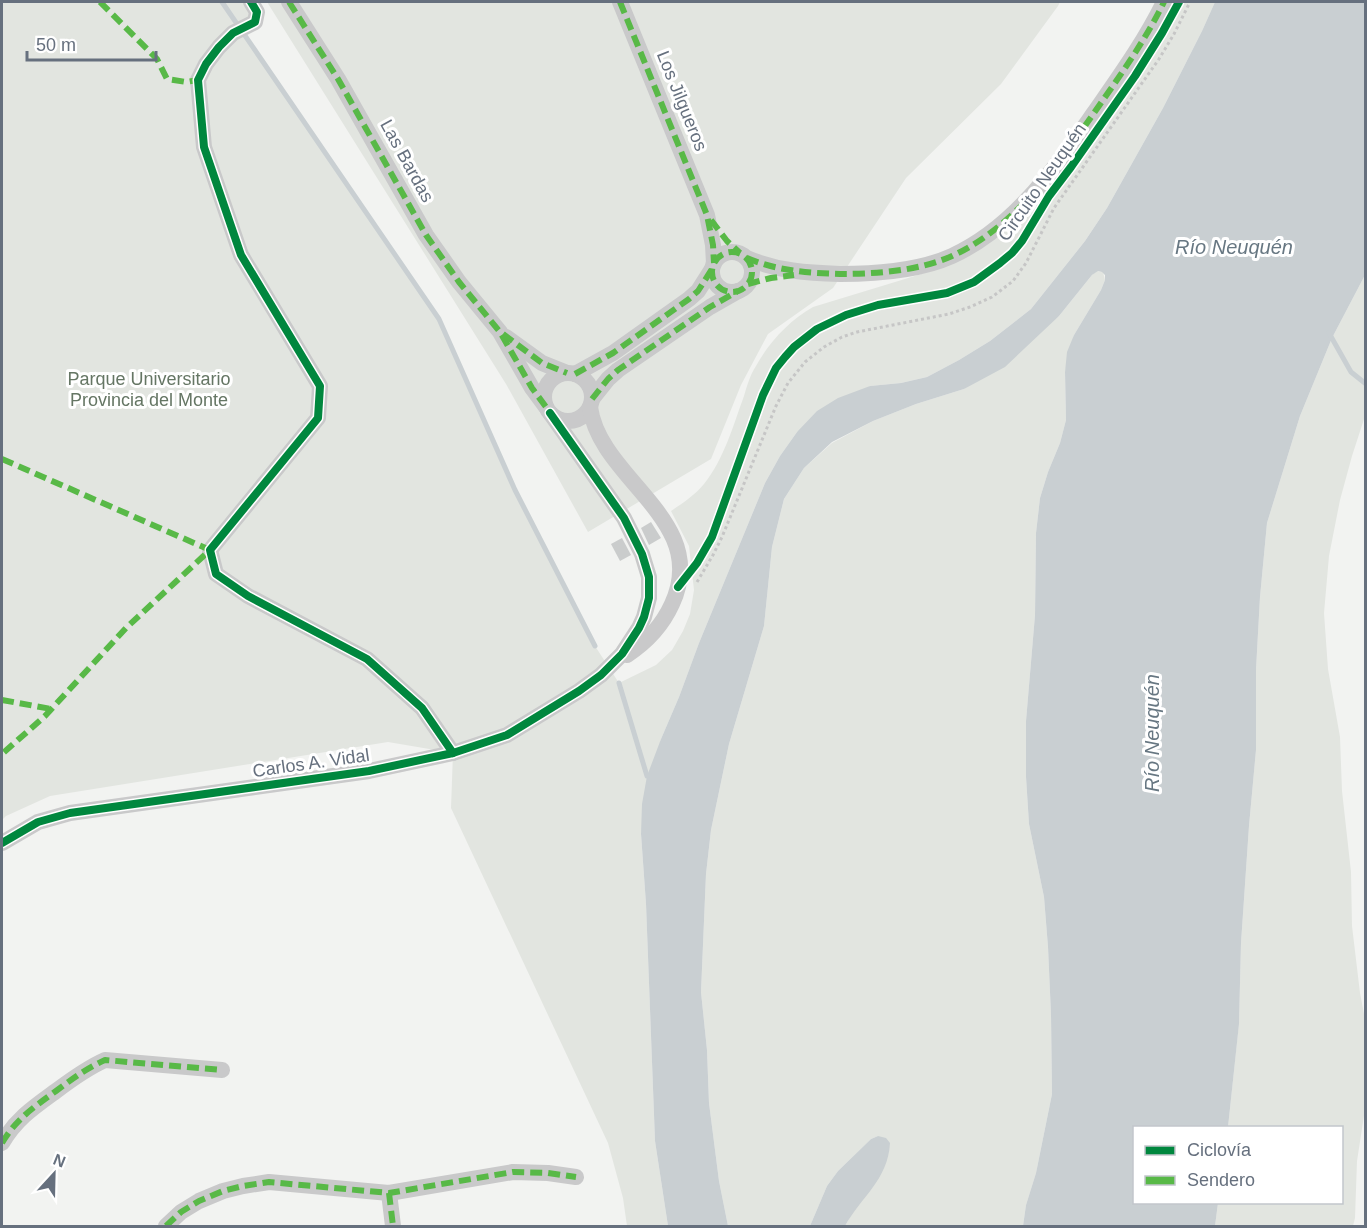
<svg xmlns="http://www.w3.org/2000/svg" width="1367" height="1228" viewBox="0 0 1367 1228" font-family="Arial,sans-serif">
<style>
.green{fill:#e2e5e0}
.water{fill:#c9cfd2}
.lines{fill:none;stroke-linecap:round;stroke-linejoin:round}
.stream{stroke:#c9cfd2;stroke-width:5}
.building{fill:#cacccc}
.path{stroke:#c6c6c6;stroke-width:3;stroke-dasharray:3 3;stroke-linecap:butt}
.minor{stroke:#c9c9ca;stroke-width:16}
.quiet{stroke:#58b947;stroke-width:6;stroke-dasharray:12 6;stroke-linecap:butt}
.cycleway-casing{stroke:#fff;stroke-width:11}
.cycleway{stroke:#00873e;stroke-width:8}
.labels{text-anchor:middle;stroke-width:6;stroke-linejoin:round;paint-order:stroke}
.street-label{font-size:18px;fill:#66707e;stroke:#fff}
.park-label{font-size:18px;fill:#657664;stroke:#fff}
.water-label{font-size:20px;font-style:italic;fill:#677782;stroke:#fff}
</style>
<rect width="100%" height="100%" fill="#f2f3f1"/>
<!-- green -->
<g class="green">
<path d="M 2,2 L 251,2 L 257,12 L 241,29 L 439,319 L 515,490 L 595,646 L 619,683 L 656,665 L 672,650 L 683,631 L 690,614 L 694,590 L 689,546 L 671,511 C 683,503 695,495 704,484 C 724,459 733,426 744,396 C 747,386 750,375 756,366 C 769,342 790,320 813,307 L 941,268 L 992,239 L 1168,12 L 1173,2 L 1215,2 L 1202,31 L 1163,108 L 1107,208 L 1085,241 L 1031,309 L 990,341 L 959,360 L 927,377 L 901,383 L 870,386 L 797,432 L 780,456 L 765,483 L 699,643 L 679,697 L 661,739 L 641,834 L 646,904 L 655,1141 L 668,1226 L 627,1226 L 623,1198 L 608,1143 L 451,808 L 453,753 L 388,742 L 50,796 L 6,816 L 2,820 Z"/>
<path d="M 267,2 L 1060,2 L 1058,6 L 1001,84 L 906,178 L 833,288 L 768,334 L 741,385 L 711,459 L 588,532 L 506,384 Z"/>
<path d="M 1097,271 L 1103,272 L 1105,280 L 1101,290 L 1074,335 L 1065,372 L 1066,420 L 1060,443 L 1048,472 L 1040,498 L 1036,533 L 1035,615 L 1026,721 L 1026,777 L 1029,824 L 1044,897 L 1048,947 L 1051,1015 L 1052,1094 L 1036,1173 L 1026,1205 L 1023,1226 L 845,1226 L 849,1219 L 878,1136 L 871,1139 L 838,1171 L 827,1186 L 810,1226 L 728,1226 L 719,1181 L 709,1103 L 707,1050 L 701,992 L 706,874 L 711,830 L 729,744 L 764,626 L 772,547 L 784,499 L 804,468 L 832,443 L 873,421 L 916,404 L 964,389 L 1059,316 L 1092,275 Z"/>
<path d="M 1365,275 L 1365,416 L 1352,456 L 1340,500 L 1329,556 L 1324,613 L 1328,669 L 1340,737 L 1342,791 L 1351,872 L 1352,926 L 1360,993 L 1365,1019 L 1365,1109 L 1357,1161 L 1355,1218 L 1353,1226 L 1215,1226 L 1218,1203 L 1342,1202 L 1342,1128 L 1228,1127 L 1239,1023 L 1241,943 L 1249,826 L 1256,750 L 1256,670 L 1260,597 L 1267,523 L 1300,416 L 1332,338 Z"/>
</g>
<!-- water -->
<g class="water">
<path d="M 1215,2 L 1366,2 L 1365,275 L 1332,338 L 1300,416 L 1267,523 L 1260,597 L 1256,670 L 1256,750 L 1249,826 L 1241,943 L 1239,1024 L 1228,1127 L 1134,1128 L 1134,1202 L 1218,1203 L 1215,1226 L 1023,1226 L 1026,1205 L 1036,1173 L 1052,1094 L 1051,1015 L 1048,947 L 1044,897 L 1029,824 L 1026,777 L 1026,721 L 1035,615 L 1036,533 L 1040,498 L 1048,472 L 1060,443 L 1066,420 L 1065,372 L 1067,352 L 1074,335 L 1101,290 L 1105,280 L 1105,275 L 1102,272 L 1098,271 L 1092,275 L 1059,316 L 1005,367 L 964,389 L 916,404 L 873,421 L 832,442 L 804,468 L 784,499 L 772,547 L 764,626 L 729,744 L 711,830 L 706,874 L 701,992 L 707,1050 L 709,1103 L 719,1181 L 728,1226 L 668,1226 L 655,1141 L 646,904 L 641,834 L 642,804 L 647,776 L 661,739 L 679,697 L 699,643 L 765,483 L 780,456 L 797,432 L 817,411 L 838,398 L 870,386 L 901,383 L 927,377 L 959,360 L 990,341 L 1031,309 L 1085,241 L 1107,208 L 1163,108 L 1202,31 Z"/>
<path d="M 878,1136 L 886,1138 L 890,1143 C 888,1180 861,1197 845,1226 L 810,1226 L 827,1186 L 838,1171 L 871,1139 Z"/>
</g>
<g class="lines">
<!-- stream -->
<g class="stream">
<path d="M 222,2 L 439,319 L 515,490 L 595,646"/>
<path d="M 1329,333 L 1351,372 L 1366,384"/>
<path d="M 619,683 L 647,776"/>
</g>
</g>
<!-- building -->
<g class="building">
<path d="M 651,522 L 661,538 L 649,545 L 641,528 Z"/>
<path d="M 622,538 L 631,555 L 620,561 L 611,544 Z"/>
</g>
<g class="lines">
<!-- path -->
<path class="path" d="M 697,582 L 713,555 L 722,537 L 776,406 L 788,383 L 805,362 L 824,347 L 842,337 L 857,332 L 949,314 L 970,307 L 992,297 L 1013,281 L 1026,263 L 1054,208 L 1159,59 L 1174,34 L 1190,2"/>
<!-- minor -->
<g class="minor">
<path d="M 251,2 L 257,12 L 255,22 L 233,33 L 219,47 L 206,64 L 198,80 L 204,147 L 241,255 L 320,386 L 318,418 L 210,550 L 216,574 L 248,596 L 367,659 L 422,708 L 453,753"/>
<path d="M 289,2 L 338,79 L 426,235 L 459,282 L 500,332 L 532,388 L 546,407"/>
<path d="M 620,2 L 707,215 L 713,245 L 714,263"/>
<circle cx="732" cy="272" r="20"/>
<path d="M 747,258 C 777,271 808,273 840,274 C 875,274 919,271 952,256 C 1015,227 1055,168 1094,113 C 1119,77 1145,41 1164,2"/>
<path d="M 506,337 L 542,363 L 567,373"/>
<circle cx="568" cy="397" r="24"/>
<path d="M 575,374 L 613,353 L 689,299 L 698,291 L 712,269"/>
<path d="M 592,399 L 608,379 L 618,370 L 710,307 L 738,291"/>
<path d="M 590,407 C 600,480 711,520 672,604 C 662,626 647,642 627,655"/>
<path d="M 2,843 L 38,822 L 70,813 L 369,771 L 453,753 L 507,735 L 579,691 L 601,675 L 622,654 L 639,628 L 644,617 L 649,598 L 649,577 L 642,554 L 624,518 L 550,413"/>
<path d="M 2,1143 C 16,1119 34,1107 56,1091 C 72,1079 87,1068 105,1060 L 222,1070"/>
<path d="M 389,1193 L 393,1226"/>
<path d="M 166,1226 L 181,1212 L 199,1201 L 223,1191 L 243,1186 L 269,1182 L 389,1193 L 513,1172 L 548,1173 L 576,1177"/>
</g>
<!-- quiet -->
<g class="quiet">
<path d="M 100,2 L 157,59 L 167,79 L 186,82 L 198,80"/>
<path d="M 289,2 L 338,79 L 426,235 L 459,282 L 500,332 L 532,388 L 546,407"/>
<path d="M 620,2 L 707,215 L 713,245 L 714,263"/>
<path d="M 711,220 L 727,241 L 740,253"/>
<circle cx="732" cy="272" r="20"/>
<path d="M 747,258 C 777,271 808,273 840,274 C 875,274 919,271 952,256 C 1015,227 1055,168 1094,113 C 1119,77 1145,41 1164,2"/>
<path d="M 748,284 L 771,278 L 794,275"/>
<path d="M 503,334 L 542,363 L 567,373"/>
<path d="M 575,374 L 613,353 L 689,299 L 698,291 L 712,269"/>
<path d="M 592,399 L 608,379 L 618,370 L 710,307 L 738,291"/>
<path d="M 2,459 L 210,550 L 126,628 L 45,716 L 2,754"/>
<path d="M 2,700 L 51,709"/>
<path d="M 2,1143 C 16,1119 34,1107 56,1091 C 72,1079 87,1068 105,1060 L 222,1070"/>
<path d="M 389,1193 L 393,1226"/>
<path d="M 166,1226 L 181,1212 L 199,1201 L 223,1191 L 243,1186 L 269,1182 L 389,1193 L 513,1172 L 548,1173 L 576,1177"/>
</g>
<!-- cycleway casing -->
<g class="cycleway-casing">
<g id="cycleway">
<path d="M 251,2 L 257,12 L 255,22 L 233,33 L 219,47 L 206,64 L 198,80 L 204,147 L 241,255 L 320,386 L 318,418 L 210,550 L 216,574 L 248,596 L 367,659 L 422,708 L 453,753"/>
<path d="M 678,587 L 697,563 L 712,537 L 763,395 L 776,368 L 785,357 L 794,347 L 817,329 L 846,315 L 878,305 L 947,293 L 974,282 L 1000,263 L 1012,253 L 1022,241 L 1049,196 L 1071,167 L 1135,76 L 1162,33 L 1179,2"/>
<path d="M 2,843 L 38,822 L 70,813 L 369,771 L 453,753 L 507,735 L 579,691 L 601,675 L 622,654 L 639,628 L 644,617 L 649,598 L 649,577 L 642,554 L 624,518 L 550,413"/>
</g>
</g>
<!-- cycleway -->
<use href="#cycleway" class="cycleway"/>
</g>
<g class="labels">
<!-- street labels -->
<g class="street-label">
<text transform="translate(682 101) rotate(68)" y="6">Los Jilgueros</text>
<text transform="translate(407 161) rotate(61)" y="6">Las Bardas</text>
<text transform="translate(1042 182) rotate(-55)" y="6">Circuito Neuquén</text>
<text transform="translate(311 763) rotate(-8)" y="6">Carlos A. Vidal</text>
</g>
<!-- park labels -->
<g class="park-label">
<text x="149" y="385">Parque Universitario<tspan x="149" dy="21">Provincia del Monte</tspan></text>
</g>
<!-- water labels -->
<g class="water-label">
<text x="1234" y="254">Río Neuquén</text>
<text transform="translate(1152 733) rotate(-90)" y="7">Río Neuquén</text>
</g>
</g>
<!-- border -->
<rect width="1367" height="1228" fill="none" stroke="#66707e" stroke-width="6"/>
<!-- legend -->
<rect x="1133" y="1126" width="210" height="78" fill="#ffffff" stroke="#c2c6cb" stroke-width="1.5"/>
<rect x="1145" y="1146" width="30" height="9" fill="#00873e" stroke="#c2c6cb" stroke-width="1.5"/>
<text x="1187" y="1156" font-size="18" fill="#66707e">Ciclovía</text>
<rect x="1145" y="1176" width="30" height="9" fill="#58b947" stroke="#c2c6cb" stroke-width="1.5"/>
<text x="1187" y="1186" font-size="18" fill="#66707e">Sendero</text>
<!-- north arrow -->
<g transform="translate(54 1174) rotate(22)" stroke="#ffffff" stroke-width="4.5" paint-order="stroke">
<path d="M0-4.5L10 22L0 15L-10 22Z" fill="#66707e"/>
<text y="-9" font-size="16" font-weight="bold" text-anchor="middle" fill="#66707e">N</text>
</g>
<!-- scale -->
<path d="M27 51v9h129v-9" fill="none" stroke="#66707e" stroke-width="3"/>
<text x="36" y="51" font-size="18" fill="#66707e" stroke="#ffffff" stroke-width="4.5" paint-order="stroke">50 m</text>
</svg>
